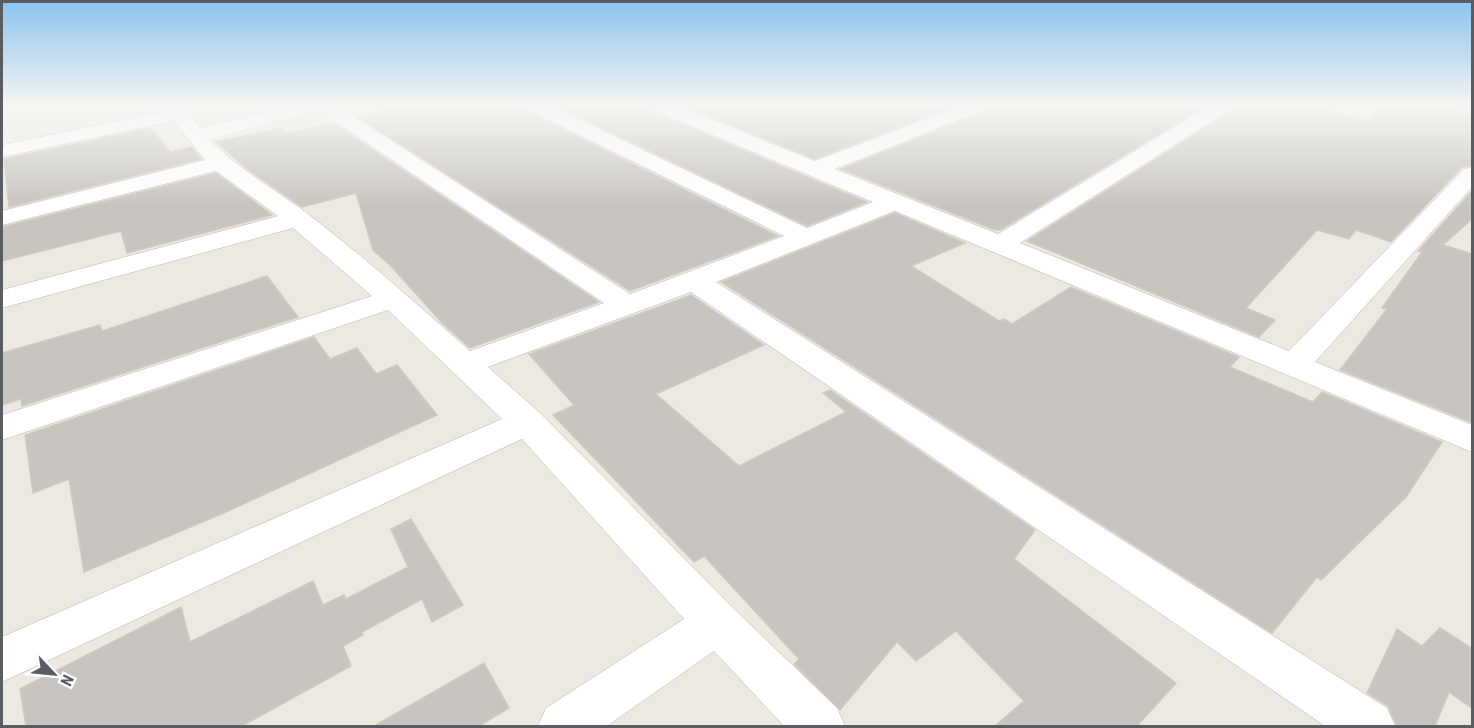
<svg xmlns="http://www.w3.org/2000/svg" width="1474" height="728" viewBox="0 0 1474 728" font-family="'Roboto Condensed',sans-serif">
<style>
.building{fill:#c8c5c0;stroke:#d0cabf;stroke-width:1.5}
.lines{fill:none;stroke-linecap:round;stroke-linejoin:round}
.minor-casing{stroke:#b3b7bb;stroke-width:1}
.minor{fill:#fff;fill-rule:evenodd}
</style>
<rect width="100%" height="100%" fill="#ece9e1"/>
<!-- building -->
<g class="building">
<path d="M 408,105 L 522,105 L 526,111 L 778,236 L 630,291 L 358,117 Z"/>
<path d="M 554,105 L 646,105 L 650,111 L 867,202 L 807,226 Z"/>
<path d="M 681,105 L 956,105 L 815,159 Z"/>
<path d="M 991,105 L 1207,105 L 1000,230 L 995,230 L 841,169 L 987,111 Z"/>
<path d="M 1236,105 L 1301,105 L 1369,121 L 1381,105 L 1432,105 L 1473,114 L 1473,165 L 1462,167 L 1391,242 L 1356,230 L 1349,239 L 1317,230 L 1246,308 L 1275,320 L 1259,337 L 1027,241 L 1232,111 Z"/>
<path d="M 333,123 L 599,302 L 470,348 L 442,323 L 391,266 L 373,250 L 356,193 L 302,207 L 246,168 L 216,142 L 282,128 L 286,134 Z"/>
<path d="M 150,128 L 170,152 L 192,147 L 201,159 L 9,207 L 4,159 Z"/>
<path d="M 216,173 L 272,215 L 127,253 L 121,231 L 2,261 L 2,227 Z"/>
<path d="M 1473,190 L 1473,218 L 1443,245 L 1473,254 L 1473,423 L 1340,370 L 1387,309 L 1382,308 L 1422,252 L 1418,251 Z"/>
<path d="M 895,213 L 965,243 L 911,266 L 999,321 L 1004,319 L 1012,324 L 1071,287 L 1239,357 L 1230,367 L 1313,402 L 1322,392 L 1442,442 L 1406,497 L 1321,580 L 1317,577 L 1272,633 L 721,282 Z"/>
<path d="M 267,276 L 298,317 L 22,406 L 21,399 L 2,405 L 2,353 L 100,325 L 102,331 Z"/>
<path d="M 691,295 L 764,345 L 656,394 L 739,466 L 846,412 L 823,393 L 830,390 L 1035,530 L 1014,559 L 1176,683 L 1137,726 L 995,726 L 1024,701 L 956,631 L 916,661 L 897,642 L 840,710 L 794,664 L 799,659 L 704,556 L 694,562 L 553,415 L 574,405 L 529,354 Z"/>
<path d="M 314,337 L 330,359 L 357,348 L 376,374 L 397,365 L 437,415 L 226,512 L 84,572 L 69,479 L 33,493 L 25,435 Z"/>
<path d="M 411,519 L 463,605 L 432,622 L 422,599 L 362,632 L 363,635 L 343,646 L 351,666 L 242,726 L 26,726 L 20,689 L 181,607 L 190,642 L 313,581 L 323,605 L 344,595 L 346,599 L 408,567 L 391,529 Z"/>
<path d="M 1440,628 L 1473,649 L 1473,709 L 1449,692 L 1435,726 L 1397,726 L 1388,706 L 1367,693 L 1397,629 L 1422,646 Z"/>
<path d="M 484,663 L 509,708 L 479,726 L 374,726 Z"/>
</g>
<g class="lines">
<!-- minor casing -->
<g class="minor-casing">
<path id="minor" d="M 154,105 C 181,104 184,107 200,128 L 294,105 L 336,105 L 630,294 L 784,236 L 527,109 L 524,105 L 549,105 L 807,228 L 873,202 L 651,109 L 648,105 L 675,105 L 815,161 L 962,105 L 989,105 L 986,109 L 835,169 L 998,234 L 1211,105 L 1234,105 L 1231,109 L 1020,243 L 1289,351 L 1464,169 L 1472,167 L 1472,187 L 1315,362 L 1472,425 L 1472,452 L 895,211 L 716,282 L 1387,708 L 1395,726 L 1325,726 L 691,292 L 488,367 L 540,413 L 734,609 L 837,708 L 845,726 L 784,726 L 714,651 L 607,726 L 538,726 L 546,708 L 684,619 L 522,439 L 2,682 L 2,637 L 502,419 L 388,310 L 2,440 L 2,415 L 372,296 L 293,228 L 2,308 L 2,290 L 278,216 L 216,171 L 2,225 L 2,211 L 205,160 L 174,121 L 2,157 L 2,145 L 161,112 ZM 318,110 L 604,303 L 470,351 C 417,304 364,257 308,214 C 275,189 238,169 209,139 Z"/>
</g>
<!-- minor -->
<use href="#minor" class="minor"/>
</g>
<!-- sky -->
<linearGradient id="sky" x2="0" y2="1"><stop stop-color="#8bc3f0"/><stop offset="0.51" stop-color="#f6f5f2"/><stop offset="1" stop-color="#f6f5f2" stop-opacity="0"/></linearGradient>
<rect width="1474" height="207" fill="url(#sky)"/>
<!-- border -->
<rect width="1474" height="728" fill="none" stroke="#595d61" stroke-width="6"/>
<!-- north arrow -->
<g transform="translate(54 674) rotate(116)" stroke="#ffffff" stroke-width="4.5" paint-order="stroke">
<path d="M0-4.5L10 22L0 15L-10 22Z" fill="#595d61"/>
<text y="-9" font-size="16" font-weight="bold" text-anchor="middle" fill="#595d61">N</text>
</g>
</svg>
